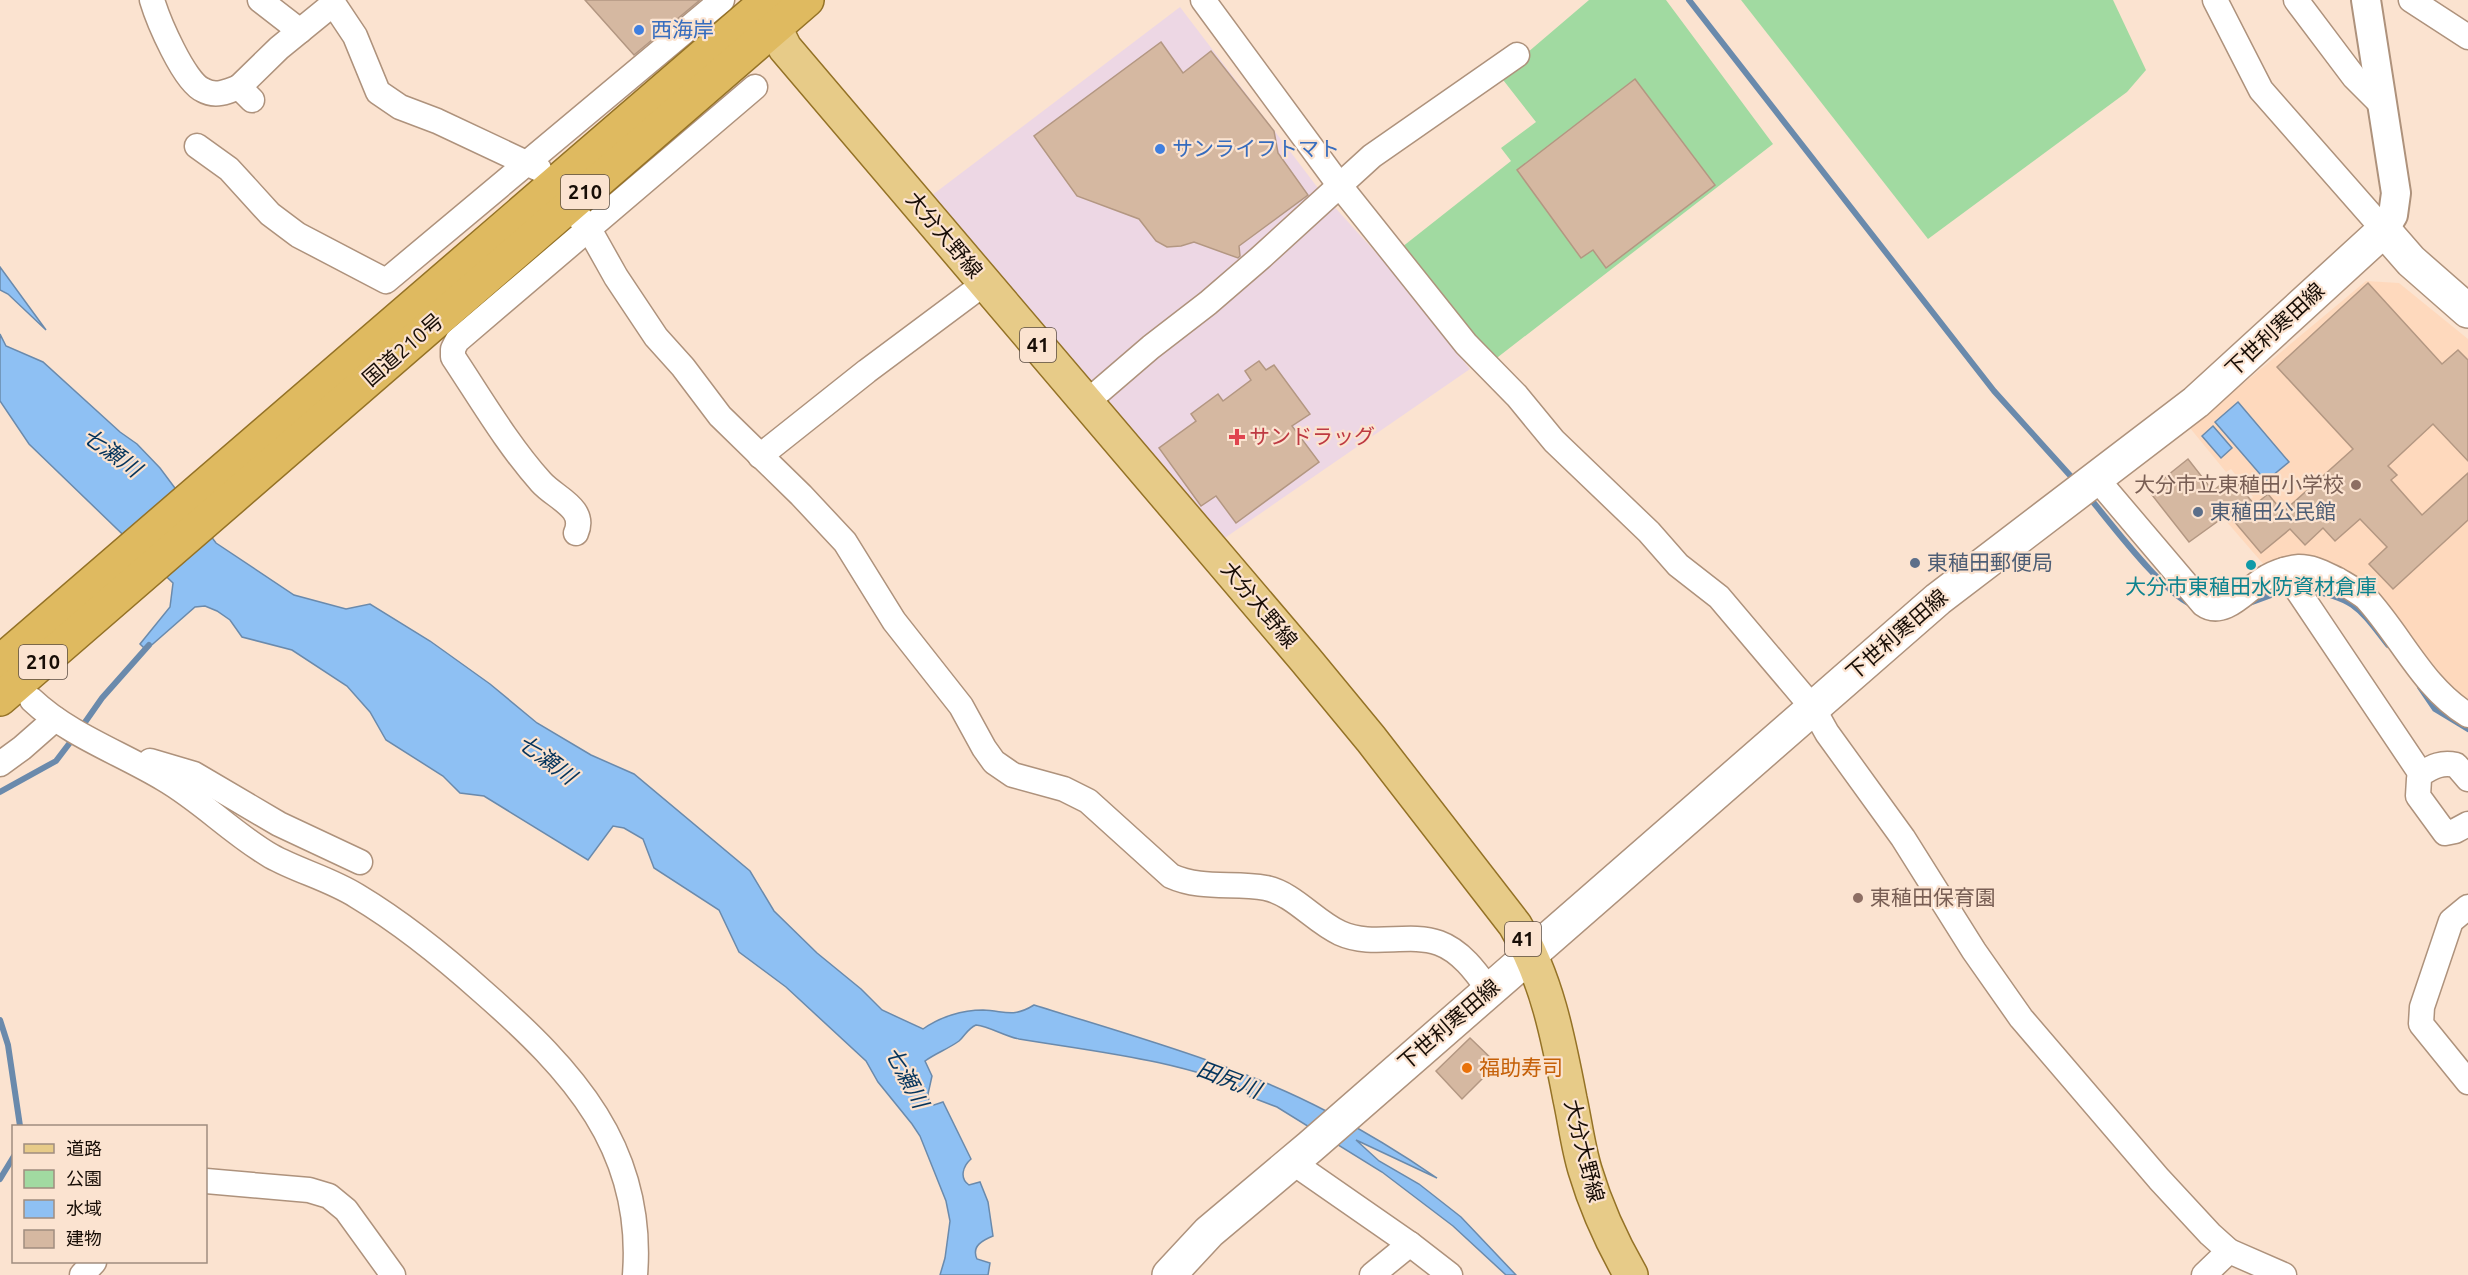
<svg xmlns="http://www.w3.org/2000/svg" width="2468" height="1275" viewBox="0 0 2468 1275" font-family="Ubuntu,'Noto Sans JP',sans-serif">
<style>
.commercial{fill:#edd7e4}
.built{fill:#fed9bd}
.green{fill:#a1daa1}
.water{fill:#8ec0f3;stroke:#6a8aac;stroke-width:1.5}
.lines{fill:none;stroke-linecap:round;stroke-linejoin:round}
.stream{stroke:#6a8aac;stroke-width:6}
.building{fill:#d5b8a1;stroke:#b39782;stroke-width:1.5}
.minor-casing{stroke:#ae927c;stroke-width:27}
.tertiary-casing{stroke:#ae927c;stroke-width:32}
.secondary-casing{stroke:#ae927c;stroke-width:36}
.primary-casing{stroke:#947226;stroke-width:36}
.trunk-casing{stroke:#947226;stroke-width:36}
.minor{stroke:#fff;stroke-width:24}
.tertiary{stroke:#fff;stroke-width:28}
.secondary{stroke:#fff;stroke-width:33}
.primary{stroke:#e7cb88;stroke-width:33}
.trunk{stroke:#dfba60;stroke-width:33}
.shop-dot{fill:#3f7fe0;stroke:#fbe3d0;stroke-width:2}
.health-dot{fill:#e0444e;stroke:#fbe3d0;stroke-width:2}
.education-dot{fill:#8d6e63;stroke:#fbe3d0;stroke-width:2}
.service-dot{fill:#5c6f8a;stroke:#fbe3d0;stroke-width:2}
.culture-dot{fill:#0f9aa8;stroke:#fbe3d0;stroke-width:2}
.food-dot{fill:#e8710a;stroke:#fbe3d0;stroke-width:2}
.labels{text-anchor:middle;stroke-width:4.5;stroke-linejoin:round;paint-order:stroke}
.shield{fill:#fbe3d0;stroke:#5b4d43;stroke-width:1.5}
.shield-label{font-size:20px;font-weight:bold;fill:#170d06}
.shop-label{font-size:21px;fill:#366cbe;stroke:#fbe3d0;text-anchor:start}
.street-label{font-size:21px;fill:#170d06;stroke:#fbe3d0}
.health-label{font-size:21px;fill:#be3a42;stroke:#fbe3d0;text-anchor:start}
.education-label{font-size:21px;fill:#785e54;stroke:#fbe3d0;text-anchor:end}
.service-label{font-size:21px;fill:#4e5e75;stroke:#fbe3d0;text-anchor:start}
.culture-label{font-size:21px;fill:#0d838f;stroke:#fbe3d0}
.food-label{font-size:21px;fill:#c56008;stroke:#fbe3d0;text-anchor:start}
.water-label{font-size:22px;font-style:italic;fill:#04345c;stroke:#fbe3d0}
</style>
<rect width="100%" height="100%" fill="#fbe3d0"/>
<!-- commercial -->
<path class="commercial" d="M 1180,7 L 1321,192 L 1388,266 L 1470,369 L 1219,542 L 927,199 Z"/>
<!-- built -->
<path class="built" d="M 2366,281 L 2399,283 L 2468,339 L 2468,705 L 2457,698 L 2384,605 L 2265,566 L 2226,521 L 2253,497 L 2231,469 L 2226,472 L 2190,428 Z"/>
<!-- green -->
<g class="green">
<path d="M 1589,0 L 1666,0 L 1773,144 L 1489,364 L 1397,251 L 1511,161 L 1501,148 L 1536,122 L 1500,76 Z"/>
<path d="M 1741,0 L 2113,0 L 2146,70 L 2127,92 L 1928,239 Z"/>
</g>
<!-- water -->
<g class="water">
<path d="M 0,267 L 46,330 L 8,294 L 0,290 Z"/>
<path d="M 0,334 L 6,346 L 43,362 L 120,432 L 137,444 L 160,468 L 216,543 L 294,595 L 346,609 L 370,604 L 430,641 L 490,684 L 537,723 L 591,755 L 634,774 L 750,871 L 774,911 L 817,953 L 861,989 L 882,1010 L 923,1029 C 940,1017 962,1010 983,1010 C 1006,1011 1013,1018 1034,1005 C 1129,1035 1240,1065 1328,1112 C 1366,1132 1402,1154 1437,1178 L 1356,1140 L 1379,1161 L 1419,1184 L 1461,1217 L 1516,1275 L 1506,1275 L 1453,1226 L 1382,1172 L 1277,1107 L 1248,1096 L 1252,1092 C 1179,1060 1098,1052 1019,1039 C 1004,1036 991,1027 976,1025 C 967,1029 965,1036 959,1041 C 948,1049 936,1053 925,1061 L 932,1076 L 928,1094 L 929,1102 L 934,1105 L 943,1102 L 971,1159 C 963,1166 959,1178 969,1185 L 980,1182 L 988,1202 L 993,1236 C 983,1240 971,1246 977,1259 L 990,1263 L 988,1275 L 940,1275 L 945,1258 L 950,1221 L 946,1201 L 920,1136 L 912,1124 L 878,1082 L 866,1061 L 786,987 L 739,952 L 719,910 L 654,868 L 643,839 L 624,828 L 613,826 L 588,860 L 484,796 L 460,793 L 443,776 L 386,740 L 370,712 L 347,686 L 292,650 L 242,637 L 230,620 L 217,611 L 205,606 L 195,607 L 146,650 L 140,644 L 170,607 L 173,583 L 29,444 L 0,401 Z"/>
<path d="M 2238,402 L 2289,462 L 2266,481 L 2215,422 Z"/>
<path d="M 2213,426 L 2232,448 L 2221,458 L 2202,436 Z"/>
</g>
<g class="lines">
<!-- stream -->
<g class="stream">
<path d="M 1689,0 L 1994,391 L 2076,482"/>
<path d="M 2089,497 C 2109,521 2169,601 2196,606"/>
<path d="M 2306,590 C 2354,597 2360,609 2388,645"/>
<path d="M 2244,605 L 2290,588"/>
<path d="M 2420,687 L 2435,709 L 2468,729"/>
<path d="M 81,728 L 102,698 L 149,645"/>
<path d="M 0,792 L 56,761 L 75,736"/>
<path d="M 0,1020 L 8,1045 L 20,1126"/>
<path d="M 0,1179 L 14,1156"/>
</g>
</g>
<!-- building -->
<g class="building">
<path d="M 585,0 L 700,0 L 634,55 Z"/>
<path d="M 1161,42 L 1183,73 L 1211,51 L 1274,131 L 1278,153 L 1308,195 L 1239,246 L 1240,256 L 1238,258 L 1194,242 L 1181,246 L 1167,247 L 1156,241 L 1139,219 L 1077,196 L 1034,136 Z"/>
<path d="M 1635,79 L 1715,185 L 1606,268 L 1593,250 L 1581,258 L 1517,170 Z"/>
<path d="M 2368,283 L 2442,364 L 2458,350 L 2468,360 L 2468,461 L 2433,424 L 2388,466 L 2397,475 L 2391,480 L 2422,515 L 2468,473 L 2468,520 L 2393,589 L 2369,564 L 2387,547 L 2360,519 L 2335,541 L 2323,528 L 2305,545 L 2290,529 L 2261,553 L 2228,514 L 2189,542 L 2152,495 L 2167,484 L 2163,479 L 2188,459 L 2213,491 L 2231,476 L 2253,503 L 2255,501 L 2257,503 L 2268,494 L 2283,512 L 2353,449 L 2277,367 Z"/>
<path d="M 1259,361 L 1266,370 L 1274,365 L 1310,414 L 1292,426 L 1319,462 L 1236,523 L 1216,496 L 1201,506 L 1159,448 L 1196,421 L 1191,414 L 1218,394 L 1223,401 L 1251,380 L 1245,371 Z"/>
<path d="M 1470,1038 L 1497,1064 L 1462,1099 L 1436,1071 Z"/>
</g>
<g class="lines">
<!-- minor casing -->
<g class="minor-casing">
<g id="minor">
<path d="M 152,0 C 158,20 184,82 203,90 C 215,97 227,92 239,87"/>
<path d="M 260,0 L 300,31"/>
<path d="M 331,0 L 355,36 L 378,92 L 400,107 L 437,121 L 539,169"/>
<path d="M 1203,0 L 1340,186 L 1466,344 L 1517,396 L 1554,441 L 1649,532 L 1678,565 L 1719,597 L 1813,708 L 1827,733 L 1903,838 L 1974,951 L 2021,1018 L 2159,1179 L 2210,1234 L 2229,1251 L 2284,1275"/>
<path d="M 2215,0 L 2261,90 L 2384,230"/>
<path d="M 2296,0 L 2354,77 L 2382,105"/>
<path d="M 2411,0 L 2468,37"/>
<path d="M 252,100 L 239,87 L 279,48 L 333,4"/>
<path d="M 197,146 L 229,169 L 270,214 L 298,235 L 386,281 L 722,0"/>
<path d="M 570,206 L 589,229 L 616,277 L 656,337 L 683,367 L 720,416 L 801,495 L 845,542 L 894,621 L 961,706 L 984,748 L 994,762 L 1013,775 L 1064,789 L 1088,801 L 1171,876 C 1202,890 1233,882 1266,888 C 1294,894 1314,921 1340,933 C 1373,948 1408,932 1439,943 C 1461,951 1476,972 1489,990"/>
<path d="M 1087,402 L 1151,347 L 1208,303 L 1259,259 L 1372,156 L 1517,55"/>
<path d="M 760,456 L 867,371 L 985,283"/>
<path d="M 2096,478 L 2203,604 C 2225,620 2248,587 2267,577 C 2276,572 2288,568 2299,567 C 2314,567 2325,574 2338,580 C 2348,586 2357,591 2366,598 C 2401,636 2423,688 2468,715"/>
<path d="M 576,533 C 587,508 555,498 541,482 C 507,444 481,399 453,357 L 453,349 L 457,341 L 755,87"/>
<path d="M 2284,570 L 2421,774"/>
<path d="M 32,700 C 69,735 121,753 164,779 C 202,801 233,834 271,856 C 298,871 330,879 357,896 C 402,923 444,957 483,992 C 572,1070 645,1148 635,1275"/>
<path d="M 150,761 L 194,774 L 279,824 L 360,862"/>
<path d="M 0,764 L 22,748 L 55,719"/>
<path d="M 2468,779 L 2456,765 C 2442,762 2433,766 2421,774 L 2419,779 L 2418,796 L 2445,833 L 2455,831 L 2468,824"/>
<path d="M 2468,907 L 2451,921 L 2422,1007 L 2421,1024 L 2468,1082"/>
<path d="M 1292,1162 L 1410,1244 L 1450,1275"/>
<path d="M 206,1181 L 309,1190 L 329,1196 L 346,1210 L 393,1275"/>
<path d="M 82,1275 L 94,1262"/>
<path d="M 1372,1275 L 1410,1244"/>
<path d="M 2204,1275 L 2229,1251"/>
</g>
</g>
<!-- tertiary casing -->
<g class="tertiary-casing">
<path id="tertiary" d="M 2366,0 L 2396,193 L 2393,215 L 2384,230"/>
</g>
<!-- secondary casing -->
<g class="secondary-casing">
<path id="secondary" d="M 1169,1275 L 1209,1232 L 1310,1147 L 1938,599 L 2196,402 L 2384,230 L 2411,261 L 2468,311"/>
</g>
<!-- primary casing -->
<g class="primary-casing">
<path id="primary" d="M 770,2 L 775,28 L 785,48 L 1305,659 L 1371,739 L 1515,925 C 1547,979 1558,1037 1570,1099 C 1575,1122 1578,1147 1585,1170 C 1596,1207 1612,1242 1631,1275"/>
</g>
<!-- trunk casing -->
<g class="trunk-casing">
<g id="trunk">
<path d="M 0,662 L 768,0"/>
<path d="M 0,699 L 807,0"/>
</g>
</g>
<!-- minor -->
<use href="#minor" class="minor"/>
<!-- tertiary -->
<use href="#tertiary" class="tertiary"/>
<!-- secondary -->
<use href="#secondary" class="secondary"/>
<!-- primary -->
<use href="#primary" class="primary"/>
<!-- trunk -->
<use href="#trunk" class="trunk"/>
</g>
<!-- markers -->
<g class="shop-dot">
<circle cx="639" cy="30" r="6"/>
<circle cx="1160" cy="149" r="6"/>
</g>
<path class="health-dot" d="M1234 428h6v6h6v6h-6v6h-6v-6h-6v-6h6z"/>
<g class="education-dot">
<circle cx="2356" cy="485" r="6"/>
<circle cx="1858" cy="898" r="6"/>
</g>
<g class="service-dot">
<circle cx="2198" cy="512" r="6"/>
<circle cx="1915" cy="563" r="6"/>
</g>
<circle class="culture-dot" cx="2251" cy="565" r="6"/>
<circle class="food-dot" cx="1467" cy="1068" r="6"/>
<g class="labels">
<!-- shield labels -->
<g class="shield">
<rect x="561" y="175" width="48" height="34" rx="4.5"/>
<rect x="1020" y="328" width="36" height="34" rx="4.5"/>
<rect x="19" y="645" width="48" height="34" rx="4.5"/>
<rect x="1505" y="922" width="36" height="34" rx="4.5"/>
</g>
<g class="shield-label">
<text x="585" y="199">210</text>
<text x="1038" y="352">41</text>
<text x="43" y="669">210</text>
<text x="1523" y="946">41</text>
</g>
<!-- shop labels -->
<g class="shop-label">
<text x="651" y="37">西海岸</text>
<text x="1172" y="156">サンライフトマト</text>
</g>
<!-- street labels -->
<g class="street-label">
<text transform="translate(944 235) rotate(50)" y="7">大分大野線</text>
<text transform="translate(2275 330) rotate(-43)" y="7">下世利寒田線</text>
<text transform="translate(403 350) rotate(-41)" y="7">国道210号</text>
<text transform="translate(1259 605) rotate(50)" y="7">大分大野線</text>
<text transform="translate(1897 635) rotate(-41)" y="7">下世利寒田線</text>
<text transform="translate(1449 1025) rotate(-41)" y="7">下世利寒田線</text>
<text transform="translate(1584 1151) rotate(76)" y="7">大分大野線</text>
</g>
<!-- health labels -->
<g class="health-label">
<text x="1249" y="444">サンドラッグ</text>
</g>
<!-- education labels -->
<g class="education-label">
<text x="2344" y="492">大分市立東稙田小学校</text>
<text x="1870" y="905" text-anchor="start">東稙田保育園</text>
</g>
<!-- service labels -->
<g class="service-label">
<text x="2210" y="519">東稙田公民館</text>
<text x="1927" y="570">東稙田郵便局</text>
</g>
<!-- culture labels -->
<g class="culture-label">
<text x="2251" y="594">大分市東稙田水防資材倉庫</text>
</g>
<!-- food labels -->
<g class="food-label">
<text x="1479" y="1075">福助寿司</text>
</g>
<!-- water labels -->
<g class="water-label">
<text transform="translate(112 452) rotate(36)" y="8">七瀬川</text>
<text transform="translate(547 759) rotate(37)" y="8">七瀬川</text>
<text transform="translate(907 1077) rotate(62)" y="8">七瀬川</text>
<text transform="translate(1229 1079) rotate(21)" y="8">田尻川</text>
</g>
</g>
<!-- legend -->
<rect x="12" y="1125" width="195" height="138" fill="#fbe3d0" stroke="#a08d7f" stroke-width="1.5"/>
<rect x="24" y="1144" width="30" height="9" fill="#e7cb88" stroke="#a08d7f" stroke-width="1.5"/>
<text x="66" y="1155" font-size="18" fill="#170d06">道路</text>
<rect x="24" y="1170" width="30" height="18" fill="#a1daa1" stroke="#a08d7f" stroke-width="1.5"/>
<text x="66" y="1185" font-size="18" fill="#170d06">公園</text>
<rect x="24" y="1200" width="30" height="18" fill="#8ec0f3" stroke="#a08d7f" stroke-width="1.5"/>
<text x="66" y="1215" font-size="18" fill="#170d06">水域</text>
<rect x="24" y="1230" width="30" height="18" fill="#d5b8a1" stroke="#a08d7f" stroke-width="1.5"/>
<text x="66" y="1245" font-size="18" fill="#170d06">建物</text>
</svg>
